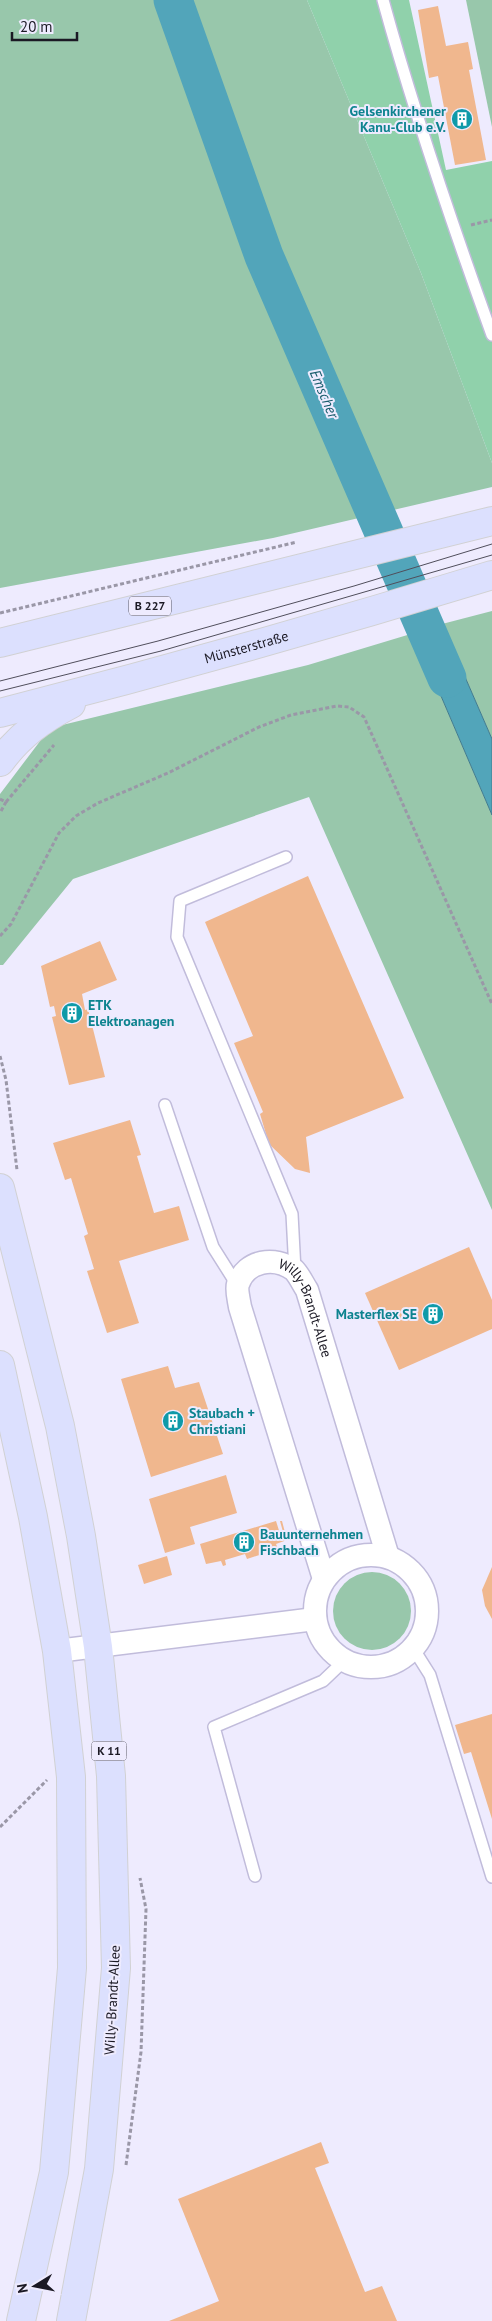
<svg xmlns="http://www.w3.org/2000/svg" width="492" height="2321" viewBox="0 0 492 2321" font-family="'PT Sans',sans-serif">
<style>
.green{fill:#98c7ab}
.forest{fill:#90d1ab}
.water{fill:#52a5ba;stroke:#427b8d}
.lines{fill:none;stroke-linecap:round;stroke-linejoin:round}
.river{stroke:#52a5ba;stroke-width:39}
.building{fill:#f0b78e}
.lane-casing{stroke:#c1bcdb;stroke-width:14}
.street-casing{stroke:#c1bcdb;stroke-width:25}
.primary-casing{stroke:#d1d1d3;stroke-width:30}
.path{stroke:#9a97a7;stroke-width:3;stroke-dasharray:4 2.5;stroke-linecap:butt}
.lane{stroke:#fff;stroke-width:11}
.street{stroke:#fff;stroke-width:22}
.primary{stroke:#dce0fe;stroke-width:28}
.tram{stroke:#504e5b;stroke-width:1}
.labels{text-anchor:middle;stroke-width:4;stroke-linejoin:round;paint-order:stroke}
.shield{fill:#eeebfe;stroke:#5a5865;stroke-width:1}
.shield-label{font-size:12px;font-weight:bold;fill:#1b1924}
.culture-label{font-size:14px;font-weight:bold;fill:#0d838f;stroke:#eeebfe;text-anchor:start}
.street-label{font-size:14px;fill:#1b1924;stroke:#eeebfe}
.water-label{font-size:15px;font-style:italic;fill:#1a5d6d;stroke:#eeebfe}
</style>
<rect width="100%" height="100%" fill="#eeebfe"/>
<!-- green -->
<g class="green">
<path d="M 0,0 L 307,0 L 421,273 L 492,463 L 492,487 L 273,538 L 0,588 Z"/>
<path d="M 466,0 L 492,0 L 492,127 Z"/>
<path d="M 492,611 L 492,739 L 442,624 Z"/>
<path d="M 414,633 L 492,815 L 492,1210 L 309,797 L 73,879 L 3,965 L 0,965 L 0,794 L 50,728 L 308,665 Z"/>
<circle cx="372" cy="1611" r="39"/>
</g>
<!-- forest -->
<path class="forest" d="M 307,0 L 409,0 L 446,170 L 492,161 L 492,463 L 421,273 Z"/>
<!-- water -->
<path class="water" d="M 442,624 L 492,739 L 492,815 L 414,633 Z"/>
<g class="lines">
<!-- river -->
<path class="river" d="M 173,0 L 264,256 L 447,678"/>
</g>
<!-- building -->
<g class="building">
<path d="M 438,6 L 446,46 L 468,42 L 473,69 L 469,70 L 486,160 L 455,165 L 438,76 L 429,78 L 418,10 Z"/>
<path d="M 308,876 L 404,1098 L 306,1137 L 310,1173 L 295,1169 L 269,1144 L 260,1114 L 263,1112 L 234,1043 L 253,1036 L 205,922 Z"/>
<path d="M 100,941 L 117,980 L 82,994 L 85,1010 L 88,1009 L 105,1077 L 69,1085 L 52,1017 L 56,1016 L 54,1006 L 50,1007 L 41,966 Z"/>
<path d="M 130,1120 L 141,1155 L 137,1156 L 154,1213 L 179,1206 L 189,1240 L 119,1261 L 139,1323 L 107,1333 L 87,1271 L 94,1269 L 84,1236 L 88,1234 L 71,1178 L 65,1180 L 53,1143 Z"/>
<path d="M 469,1247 L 492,1300 L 492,1329 L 399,1370 L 365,1293 Z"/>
<path d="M 168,1366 L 175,1388 L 199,1382 L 223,1454 L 151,1477 L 121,1379 Z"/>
<path d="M 226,1475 L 237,1513 L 190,1527 L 195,1544 L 165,1553 L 149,1499 Z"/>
<path d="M 276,1521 L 282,1540 L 285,1539 L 280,1521 L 282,1521 L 287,1540 L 276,1544 L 278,1549 L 247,1559 L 245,1554 L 225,1560 L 226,1565 L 223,1566 L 221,1561 L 206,1564 L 200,1544 Z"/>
<path d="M 167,1556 L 172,1575 L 144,1584 L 138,1565 Z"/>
<path d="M 492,1567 L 492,1619 L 485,1606 L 482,1590 Z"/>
<path d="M 492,1714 L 492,1819 L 471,1752 L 464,1754 L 455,1725 Z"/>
<path d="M 321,2142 L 329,2163 L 315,2168 L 365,2292 L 382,2286 L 397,2321 L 169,2321 L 219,2301 L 178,2199 Z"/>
</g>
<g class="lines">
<!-- lane casing -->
<g class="lane-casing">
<g id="lane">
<path d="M 383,0 C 414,113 452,224 492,335"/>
<path d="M 286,857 L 180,901 L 177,937 L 292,1214 L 295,1271"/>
<path d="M 165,1105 L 213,1247 L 237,1285"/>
<path d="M 413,1648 L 430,1675 L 492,1877"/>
<path d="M 255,1876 L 214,1727 L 323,1681 L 345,1660"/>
</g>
</g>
<!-- street casing -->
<g class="street-casing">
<g id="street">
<circle cx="371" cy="1611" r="56"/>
<path id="s1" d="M 324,1579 L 240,1307 C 239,1300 236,1290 238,1284 C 246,1260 275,1256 294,1270 C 299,1275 303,1284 307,1290 L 388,1557"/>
<path d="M 57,1651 L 315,1619"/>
</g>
</g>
<!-- primary casing -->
<g class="primary-casing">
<g id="primary">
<path d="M 0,643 L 492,521"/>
<path id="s2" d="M 0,713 C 165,671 329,625 492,575"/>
<path d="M 0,762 C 19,736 42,719 71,704"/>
<path d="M 0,1188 L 60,1426 L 81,1536 L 98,1647 L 111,1776 L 116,1968 L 99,2169 L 71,2321"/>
<path d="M 0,1365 L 33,1517 L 57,1651 L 71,1777 L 72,1968 L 54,2172 L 21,2321"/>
</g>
</g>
<!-- path -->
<g class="path">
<path d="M 471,225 L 492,220"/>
<path d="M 0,613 L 297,542"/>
<path d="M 0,799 L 6,802 L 0,813"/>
<path d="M 6,802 L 54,745"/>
<path d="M 0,936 L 11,924 L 59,833 L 76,816 L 98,803 L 168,773 L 259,727 L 291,715 L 337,706 L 349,707 L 364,717 L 492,1004"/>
<path d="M 0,1056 L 6,1080 L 17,1170"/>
<path d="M 0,1827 L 47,1780"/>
<path d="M 126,2165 L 141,2052 L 146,1909 L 140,1878"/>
</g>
<!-- lane -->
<use href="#lane" class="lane"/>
<!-- street -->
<use href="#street" class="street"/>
<!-- primary -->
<use href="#primary" class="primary"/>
<!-- tram -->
<g class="tram">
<path d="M 0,681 L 158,641 L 354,586 L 492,544"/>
<path d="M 0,691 L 161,651 L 492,555"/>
</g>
</g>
<!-- icons -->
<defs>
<g id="building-disc" transform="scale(1.125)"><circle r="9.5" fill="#0f9aa8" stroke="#eeebfe"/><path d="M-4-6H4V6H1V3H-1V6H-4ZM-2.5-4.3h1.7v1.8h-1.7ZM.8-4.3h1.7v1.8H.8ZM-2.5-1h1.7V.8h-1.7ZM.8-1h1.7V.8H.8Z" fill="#fff"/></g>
</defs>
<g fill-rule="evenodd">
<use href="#building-disc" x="462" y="119"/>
<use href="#building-disc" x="72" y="1013"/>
<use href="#building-disc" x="433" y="1314"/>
<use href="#building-disc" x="173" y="1421"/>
<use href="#building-disc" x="244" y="1542"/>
</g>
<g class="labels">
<!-- shield labels -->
<g class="shield">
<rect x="129" y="596.5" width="42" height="19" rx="4"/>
<rect x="91.5" y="1741.5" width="35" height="19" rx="4"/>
</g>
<g class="shield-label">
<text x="150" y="610">B 227</text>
<text x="109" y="1755">K 11</text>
</g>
<!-- culture labels -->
<g class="culture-label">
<text x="446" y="116" text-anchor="end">Gelsenkirchener<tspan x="446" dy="16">Kanu-Club e.V.</tspan></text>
<text x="88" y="1010">ETK<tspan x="88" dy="16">Elektroanagen</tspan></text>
<text x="417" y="1319" text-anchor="end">Masterflex SE</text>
<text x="189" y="1418">Staubach +<tspan x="189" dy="16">Christiani</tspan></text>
<text x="260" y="1539">Bauunternehmen<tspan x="260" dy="16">Fischbach</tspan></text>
</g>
<!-- street labels -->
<g class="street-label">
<text dy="5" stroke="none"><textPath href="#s2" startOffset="255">Münsterstraße</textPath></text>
<text dy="5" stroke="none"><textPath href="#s1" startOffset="414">Willy-Brandt-Allee</textPath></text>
<text transform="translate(112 2000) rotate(-87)" y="5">Willy-Brandt-Allee</text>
</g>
<!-- water labels -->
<g class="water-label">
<text transform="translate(324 394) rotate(67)" y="5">Emscher</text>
</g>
</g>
<!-- north arrow -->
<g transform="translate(35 2286) rotate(260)" stroke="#eeebfe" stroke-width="4" paint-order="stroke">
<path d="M0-4L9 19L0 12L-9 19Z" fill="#1b1924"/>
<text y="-8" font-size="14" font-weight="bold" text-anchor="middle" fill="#1b1924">N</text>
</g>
<!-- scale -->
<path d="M12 32v8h65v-8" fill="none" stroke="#1b1924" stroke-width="2.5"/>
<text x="20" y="32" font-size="15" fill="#1b1924" stroke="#eeebfe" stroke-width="4" paint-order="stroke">20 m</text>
</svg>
